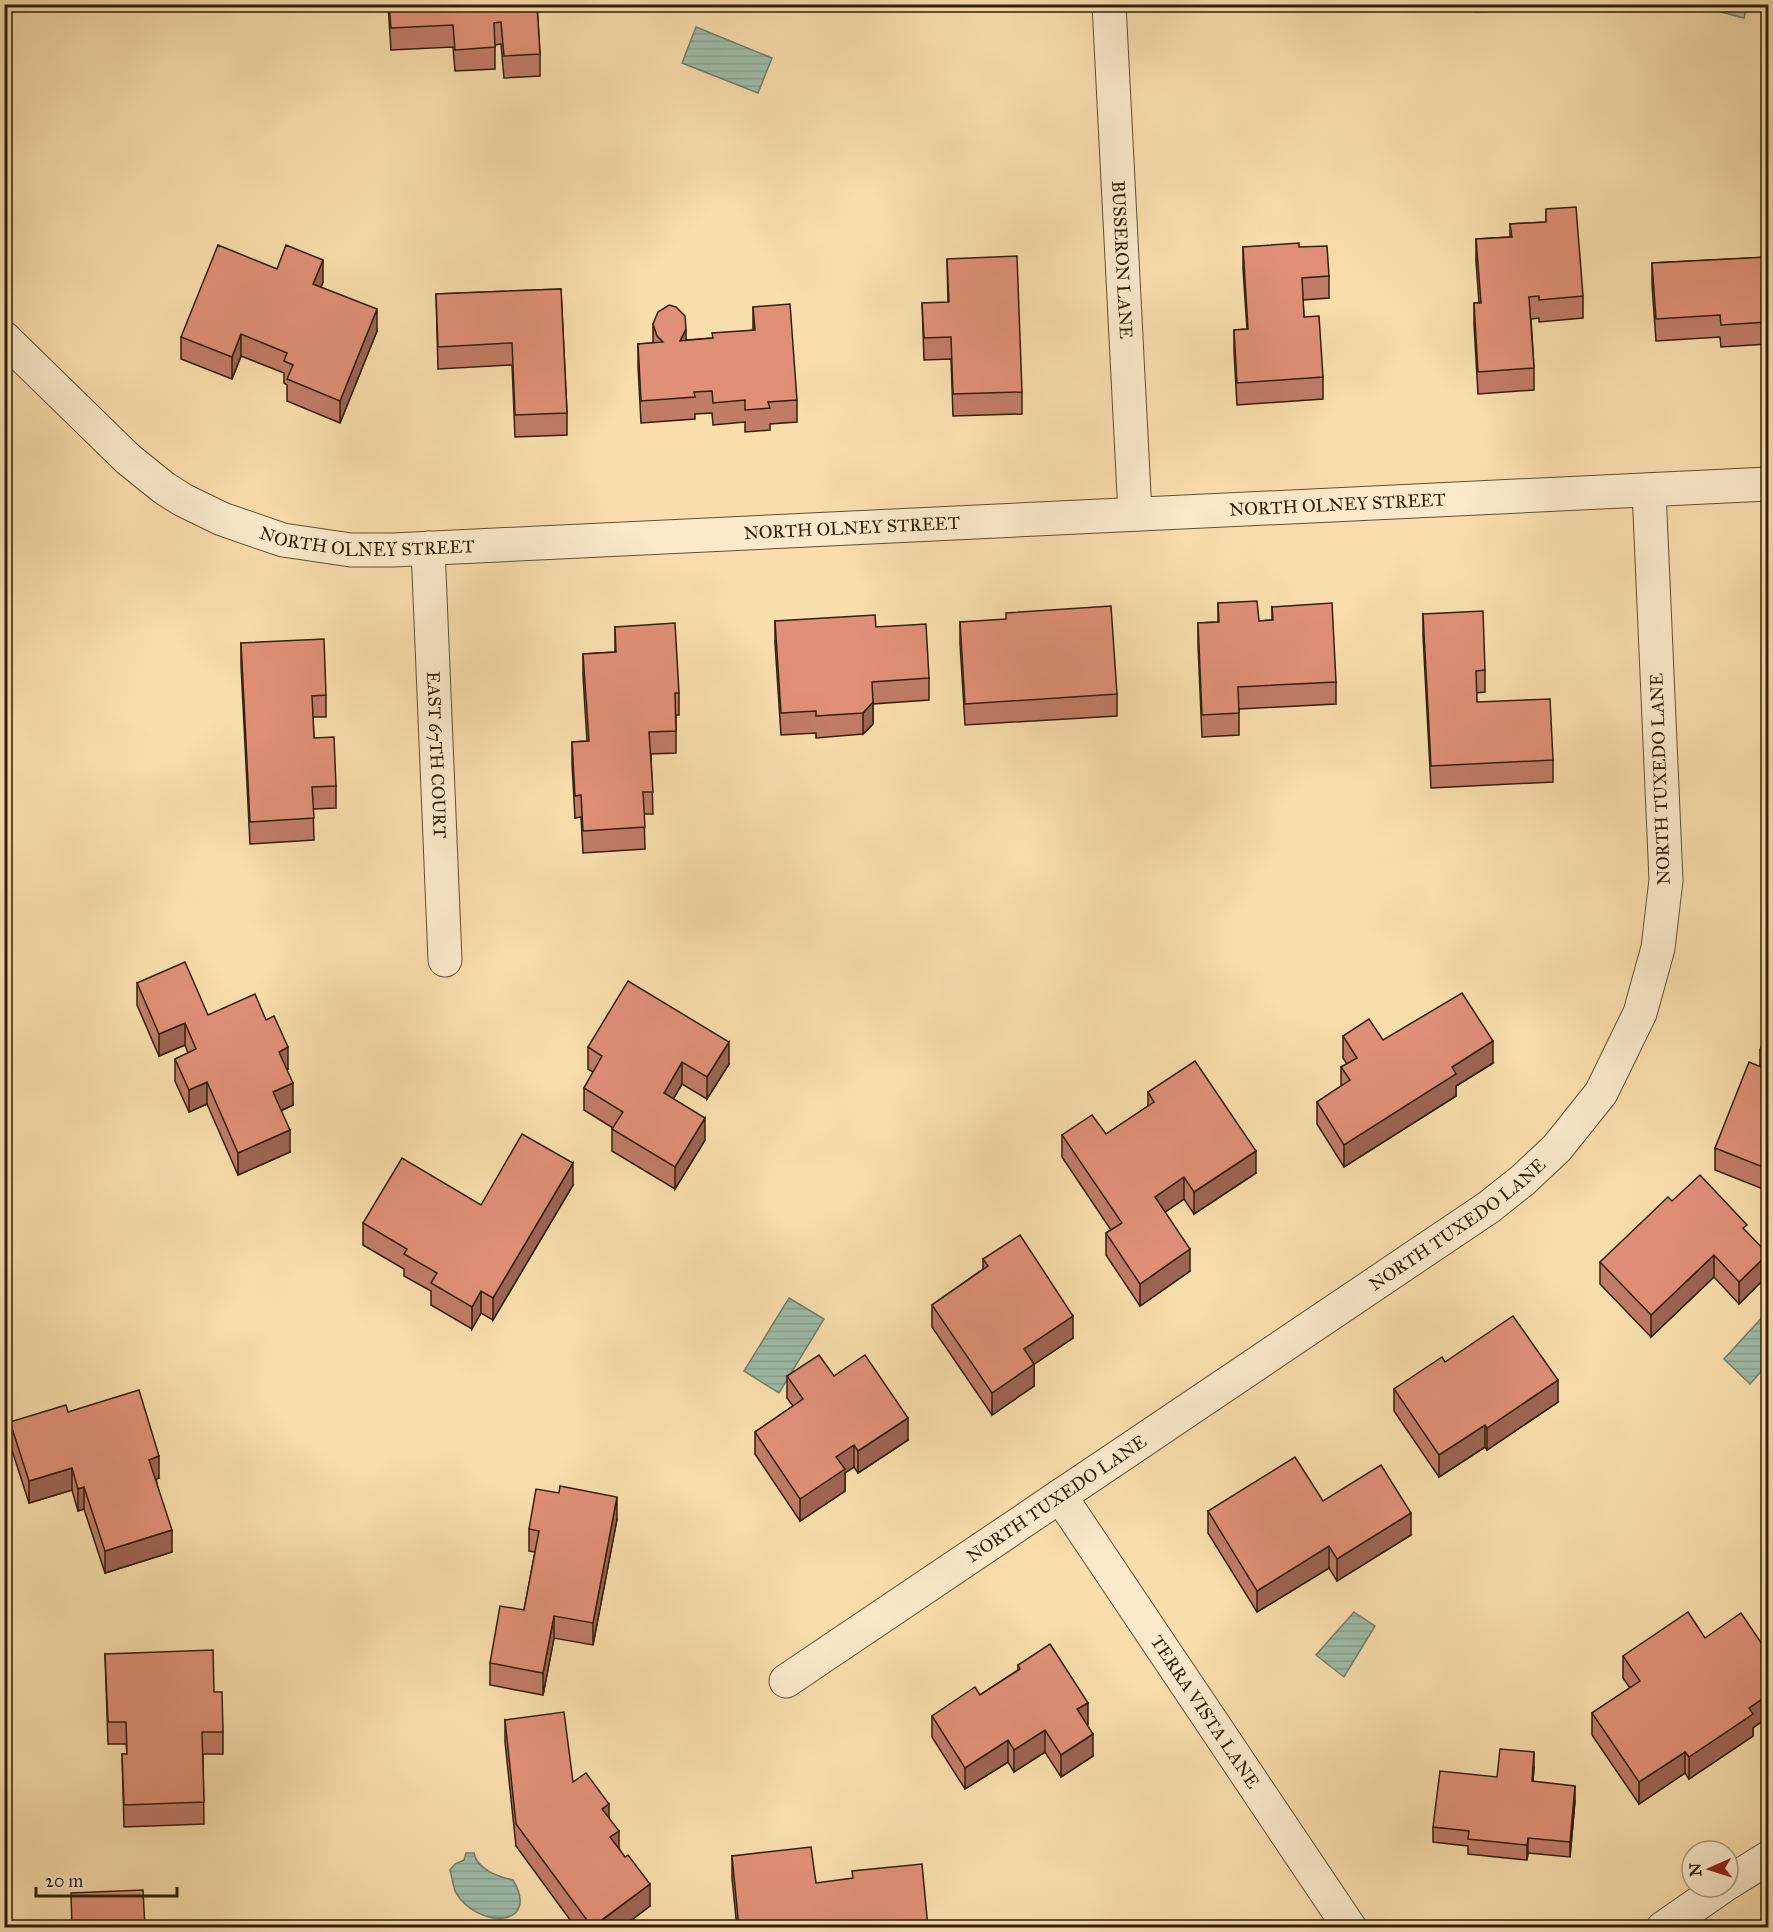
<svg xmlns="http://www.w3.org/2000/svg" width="1773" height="1932" viewBox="0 0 1773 1932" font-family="'IM FELL Great Primer',serif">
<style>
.water{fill:url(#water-rules);stroke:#727e69;stroke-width:1.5}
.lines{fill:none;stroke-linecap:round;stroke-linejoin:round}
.minor-casing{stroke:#624f31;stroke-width:35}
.minor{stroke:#fbe9ca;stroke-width:33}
.wall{fill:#c17c66;stroke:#302008;stroke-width:1.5}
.shaded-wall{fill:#9d6553;stroke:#302008;stroke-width:1.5}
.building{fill:#e09077;stroke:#302008;stroke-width:1.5}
.labels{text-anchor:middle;stroke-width:5;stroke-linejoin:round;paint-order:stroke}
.street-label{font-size:18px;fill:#302008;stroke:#fbe9ca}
</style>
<defs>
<pattern id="water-rules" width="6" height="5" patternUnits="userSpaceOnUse" patternTransform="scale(1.5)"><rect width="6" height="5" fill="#9ebca9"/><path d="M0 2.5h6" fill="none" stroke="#88a190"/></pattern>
</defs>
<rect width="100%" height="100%" fill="#f9ddad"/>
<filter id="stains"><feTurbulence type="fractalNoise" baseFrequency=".00333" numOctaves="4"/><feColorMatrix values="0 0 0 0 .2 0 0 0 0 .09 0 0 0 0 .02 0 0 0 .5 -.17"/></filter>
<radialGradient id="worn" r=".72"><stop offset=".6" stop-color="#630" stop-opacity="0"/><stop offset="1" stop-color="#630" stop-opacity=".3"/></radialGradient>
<!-- water -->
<g class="water">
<path d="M 1475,5 L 1520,5 L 1521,10 L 1475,12 Z"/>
<path d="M 1694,5 L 1747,5 L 1744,18 Z"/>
<path d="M 696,27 L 772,58 L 758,93 L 682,63 Z"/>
<path d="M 789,1298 L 824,1319 L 779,1393 L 744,1371 Z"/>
<path d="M 1768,1311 L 1768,1364 L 1750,1384 L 1724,1359 Z"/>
<path d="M 1354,1612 L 1375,1626 L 1344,1677 L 1316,1655 Z"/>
<path d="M 466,1853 L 474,1853 C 477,1869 498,1877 513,1880 C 541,1927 479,1930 456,1893 C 453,1887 452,1877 450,1870 L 455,1864 L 464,1860 Z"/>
</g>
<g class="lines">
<!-- minor casing -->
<g class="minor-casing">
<g id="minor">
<path id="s1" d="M 1109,4 L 1135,514"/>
<path id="s2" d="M 4,338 L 128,459 L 164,488 L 183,500 L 222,519 L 283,540 L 351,550 L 393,550 L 1768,484"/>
<path id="s3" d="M 428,548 L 445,960"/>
<path id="s4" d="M 1060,1496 L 1350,1928"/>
<path id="s5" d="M 786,1681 L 1489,1207 L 1523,1180 L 1557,1148 L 1601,1093 L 1640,1013 L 1658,948 L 1666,880 L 1649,490"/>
<path d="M 1728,1883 L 1768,1858"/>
<path d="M 1663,1928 L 1722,1887"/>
</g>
</g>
<!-- minor -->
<use href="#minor" class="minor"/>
</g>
<!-- wall -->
<g class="wall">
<path d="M 388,4 L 537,4 L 540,54 L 540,76 L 504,78 L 501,44 L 495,45 L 495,69 L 455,71 L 453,47 L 391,50 Z"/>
<path d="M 880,4 L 980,4 L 980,5 L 908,10 L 908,5 L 880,7 Z"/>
<path d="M 1546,209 L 1583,296 L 1583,318 L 1539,322 L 1539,318 L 1531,319 L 1534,368 L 1534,390 L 1478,394 L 1474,325 L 1474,303 L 1479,303 L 1476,261 L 1476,239 L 1510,237 L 1510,224 L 1546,222 Z"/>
<path d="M 1243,247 L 1299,247 L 1329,276 L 1329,298 L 1303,300 L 1304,317 L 1323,377 L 1323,399 L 1237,405 L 1234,352 L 1234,330 L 1247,329 L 1243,269 Z"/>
<path d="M 1768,257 L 1768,344 L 1721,347 L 1720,337 L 1656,341 L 1652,285 L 1652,263 Z"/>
<path d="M 947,259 L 1022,392 L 1022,414 L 953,416 L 951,359 L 924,360 L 922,303 L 948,303 Z"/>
<path d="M 277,269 L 323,282 L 321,287 L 377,331 L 340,423 L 287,401 L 287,385 L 284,383 L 284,373 L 241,356 L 232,379 L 181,359 L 181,337 Z"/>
<path d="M 561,289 L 567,413 L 567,435 L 515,437 L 512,365 L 438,369 L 436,294 Z"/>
<path d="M 753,307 L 797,400 L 797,422 L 770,424 L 770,430 L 745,432 L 745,422 L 713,425 L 712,413 L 695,414 L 695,419 L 641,423 L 638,366 L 638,344 L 653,343 L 653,324 L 686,340 L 712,338 L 753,330 Z"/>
<path d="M 1218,603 L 1259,621 L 1272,620 L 1272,607 L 1336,682 L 1336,704 L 1239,709 L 1239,735 L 1202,737 L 1198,645 L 1198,623 L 1218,622 Z"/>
<path d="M 1423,614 L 1485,670 L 1485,692 L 1476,693 L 1477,702 L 1553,760 L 1553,782 L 1431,788 L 1423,636 Z"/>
<path d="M 775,621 L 876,627 L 929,678 L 929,700 L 873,704 L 873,724 L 863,734 L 816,738 L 816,733 L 781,735 L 775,643 Z"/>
<path d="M 960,622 L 1117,694 L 1117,716 L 965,725 L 960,644 Z"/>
<path d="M 615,627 L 679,693 L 679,715 L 676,715 L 676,753 L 651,754 L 653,814 L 644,814 L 645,849 L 583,853 L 581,817 L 575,818 L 572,764 L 572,742 L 587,741 L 583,676 L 583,654 L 615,652 Z"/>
<path d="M 241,643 L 326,695 L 326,717 L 313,717 L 314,738 L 336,786 L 336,808 L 313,809 L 314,840 L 250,844 L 241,665 Z"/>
<path d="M 137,983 L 208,1015 L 266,1020 L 288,1069 L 287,1070 L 293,1105 L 281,1111 L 290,1152 L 238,1175 L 207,1104 L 189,1112 L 175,1081 L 175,1059 L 188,1053 L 185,1045 L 159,1056 L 137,1005 Z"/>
<path d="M 1768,1028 L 1768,1191 L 1715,1170 L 1715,1148 L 1760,1066 L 1760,1050 Z"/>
<path d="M 1343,1036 L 1383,1040 L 1493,1063 L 1456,1086 L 1456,1096 L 1344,1167 L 1317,1124 L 1317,1102 L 1341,1086 L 1341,1067 L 1347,1064 L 1343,1058 Z"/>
<path d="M 588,1047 L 729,1064 L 707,1099 L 682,1084 L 673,1099 L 705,1140 L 675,1189 L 612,1151 L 612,1129 L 613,1128 L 584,1110 L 584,1088 L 593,1072 L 588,1069 Z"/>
<path d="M 1148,1092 L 1256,1173 L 1194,1214 L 1184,1199 L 1165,1212 L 1190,1271 L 1140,1306 L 1106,1255 L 1106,1233 L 1111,1230 L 1062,1157 L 1062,1135 L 1106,1134 L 1148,1106 Z"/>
<path d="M 573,1185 L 493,1320 L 481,1313 L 472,1329 L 431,1305 L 431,1291 L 404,1276 L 404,1269 L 363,1245 L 363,1223 L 481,1205 Z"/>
<path d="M 1672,1201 L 1768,1275 L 1739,1304 L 1714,1277 L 1651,1337 L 1600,1284 L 1600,1262 Z"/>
<path d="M 983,1259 L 1073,1338 L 1034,1364 L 1034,1386 L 992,1415 L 932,1327 L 932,1305 L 983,1269 Z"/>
<path d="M 1445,1362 L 1558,1402 L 1487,1450 L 1485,1447 L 1439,1477 L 1394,1411 L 1394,1389 Z"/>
<path d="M 787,1376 L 834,1376 L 908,1440 L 858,1473 L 854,1467 L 845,1473 L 845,1491 L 800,1521 L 755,1454 L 755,1432 L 793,1406 L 787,1398 Z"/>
<path d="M 68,1412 L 159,1478 L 156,1479 L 172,1552 L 105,1573 L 84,1509 L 78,1511 L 72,1490 L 29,1503 L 10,1444 L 10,1422 Z"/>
<path d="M 1323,1501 L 1411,1535 L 1337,1581 L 1329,1568 L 1257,1612 L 1208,1533 L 1208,1511 Z"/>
<path d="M 617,1519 L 593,1645 L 554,1638 L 543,1695 L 490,1685 L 490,1663 L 524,1610 L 535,1552 L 529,1551 L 529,1529 Z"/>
<path d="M 1705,1638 L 1768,1653 L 1768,1717 L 1753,1728 L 1753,1736 L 1689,1779 L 1685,1773 L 1639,1804 L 1592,1735 L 1592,1713 L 1630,1688 L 1623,1678 L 1623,1656 Z"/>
<path d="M 105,1654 L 223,1732 L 223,1754 L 203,1754 L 204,1824 L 124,1827 L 122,1754 L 127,1754 L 126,1744 L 108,1744 Z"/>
<path d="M 1018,1665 L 1088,1724 L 1087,1725 L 1093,1756 L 1061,1777 L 1045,1752 L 1014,1772 L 1008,1762 L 965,1789 L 932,1737 L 932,1716 L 980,1695 L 1018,1670 Z"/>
<path d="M 505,1720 L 573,1782 L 609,1818 L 619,1848 L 650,1906 L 621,1928 L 576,1928 L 516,1846 L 505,1742 Z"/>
<path d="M 1534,1767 L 1533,1781 L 1575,1801 L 1570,1857 L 1528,1853 L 1527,1860 L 1468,1854 L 1468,1846 L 1433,1842 L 1433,1827 L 1497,1777 Z"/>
<path d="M 732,1856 L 816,1883 L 928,1928 L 737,1928 L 732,1878 Z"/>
</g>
<!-- shaded-wall -->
<g class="shaded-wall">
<path d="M 323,260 L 323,282 L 313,306 L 313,284 Z"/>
<path d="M 377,309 L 377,331 L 340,423 L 340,401 Z"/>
<path d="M 686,329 L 686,351 L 680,341 Z"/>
<path d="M 241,334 L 241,356 L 232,379 L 232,357 Z"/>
<path d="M 873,702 L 873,724 L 863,734 L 863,713 Z"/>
<path d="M 185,1023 L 185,1045 L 159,1056 L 159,1034 Z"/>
<path d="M 1493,1041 L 1493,1063 L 1456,1086 L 1456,1096 L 1344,1167 L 1344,1145 L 1452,1067 Z"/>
<path d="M 729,1042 L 729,1064 L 707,1099 L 707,1077 Z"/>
<path d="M 288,1047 L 288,1069 L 279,1073 L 279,1052 Z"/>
<path d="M 682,1062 L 682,1084 L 664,1115 L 664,1093 Z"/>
<path d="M 207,1082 L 207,1104 L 189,1112 L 189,1090 Z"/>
<path d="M 293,1083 L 293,1105 L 273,1114 L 273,1092 Z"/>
<path d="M 705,1118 L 705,1140 L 675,1189 L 675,1167 Z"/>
<path d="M 290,1130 L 290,1152 L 238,1175 L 238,1153 Z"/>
<path d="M 1256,1151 L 1256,1173 L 1194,1214 L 1194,1192 Z"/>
<path d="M 573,1163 L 573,1185 L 493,1320 L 493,1298 Z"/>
<path d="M 1184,1177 L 1184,1199 L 1155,1219 L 1155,1197 Z"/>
<path d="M 1190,1249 L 1190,1271 L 1140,1306 L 1140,1284 Z"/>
<path d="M 1768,1254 L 1768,1275 L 1739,1304 L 1739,1282 Z"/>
<path d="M 1714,1255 L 1714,1277 L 1651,1337 L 1651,1315 Z"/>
<path d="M 481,1291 L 481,1313 L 472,1329 L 472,1307 Z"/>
<path d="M 1073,1316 L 1073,1338 L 1024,1371 L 1024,1349 Z"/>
<path d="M 1034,1364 L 1034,1386 L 992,1415 L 992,1393 Z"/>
<path d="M 1558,1380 L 1558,1402 L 1487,1450 L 1487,1428 Z"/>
<path d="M 908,1418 L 908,1440 L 858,1473 L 858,1451 Z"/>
<path d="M 1485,1425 L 1485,1447 L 1439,1477 L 1439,1455 Z"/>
<path d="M 854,1445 L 854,1467 L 845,1473 L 845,1491 L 800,1521 L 800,1499 L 836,1457 Z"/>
<path d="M 159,1456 L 159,1478 L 149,1482 L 149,1460 Z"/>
<path d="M 72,1468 L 72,1490 L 29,1503 L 29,1481 Z"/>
<path d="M 84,1487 L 84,1509 L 78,1511 L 78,1489 Z"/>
<path d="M 617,1497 L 617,1519 L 593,1645 L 593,1623 Z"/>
<path d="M 1411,1513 L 1411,1535 L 1337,1581 L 1337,1559 Z"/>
<path d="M 172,1530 L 172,1552 L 105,1573 L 105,1551 Z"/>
<path d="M 1329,1546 L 1329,1568 L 1257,1612 L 1257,1591 Z"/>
<path d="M 554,1616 L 554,1638 L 543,1695 L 543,1673 Z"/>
<path d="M 1768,1695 L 1768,1717 L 1753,1728 L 1753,1736 L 1689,1779 L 1689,1757 L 1749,1708 Z"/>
<path d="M 1088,1703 L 1088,1724 L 1077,1731 L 1077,1709 Z"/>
<path d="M 1045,1730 L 1045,1752 L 1014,1772 L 1014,1750 Z"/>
<path d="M 1093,1734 L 1093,1756 L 1061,1777 L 1061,1755 Z"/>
<path d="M 1008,1740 L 1008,1762 L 965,1789 L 965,1768 Z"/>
<path d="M 1534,1752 L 1534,1767 L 1532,1796 L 1532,1781 Z"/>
<path d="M 1685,1752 L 1685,1773 L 1639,1804 L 1639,1782 Z"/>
<path d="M 1575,1786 L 1575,1801 L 1570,1857 L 1570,1842 Z"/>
<path d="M 609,1804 L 609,1826 L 602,1809 Z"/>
<path d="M 619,1831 L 619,1853 L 610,1837 Z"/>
<path d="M 1528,1838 L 1528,1853 L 1527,1860 L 1527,1845 Z"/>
<path d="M 650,1884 L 650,1906 L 621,1928 L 592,1928 Z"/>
</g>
<!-- building -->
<g class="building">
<path d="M 389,4 L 537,4 L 540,54 L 504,56 L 501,22 L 494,23 L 495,47 L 455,50 L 453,25 L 391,28 Z"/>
<path d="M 1576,207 L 1583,296 L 1539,300 L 1539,296 L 1529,297 L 1534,368 L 1478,372 L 1474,303 L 1481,303 L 1476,239 L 1512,237 L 1510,224 L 1546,222 L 1546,209 Z"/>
<path d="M 1299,243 L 1299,247 L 1327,246 L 1329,276 L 1302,278 L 1304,317 L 1319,316 L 1323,377 L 1237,383 L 1234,330 L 1248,329 L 1243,247 Z"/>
<path d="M 218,245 L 277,269 L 286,245 L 323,260 L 313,284 L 377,309 L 340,401 L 287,379 L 293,365 L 284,361 L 287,353 L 241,334 L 232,357 L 181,337 Z"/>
<path d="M 1017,256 L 1022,392 L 953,394 L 951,337 L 924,338 L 922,303 L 949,302 L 947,259 Z"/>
<path d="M 1768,257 L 1768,322 L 1721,325 L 1720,315 L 1656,319 L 1652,263 Z"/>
<path d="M 561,289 L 567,413 L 515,415 L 512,343 L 438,347 L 436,294 Z"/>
<path d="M 790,304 L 797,400 L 768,402 L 770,408 L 745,410 L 745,400 L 713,403 L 712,391 L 694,392 L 695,397 L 641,401 L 638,344 L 663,342 L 657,336 L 653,324 L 658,312 L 669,305 L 676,307 L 685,316 L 686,329 L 680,341 L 713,338 L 712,333 L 755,330 L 753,307 Z"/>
<path d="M 1257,601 L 1259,621 L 1273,620 L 1272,607 L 1332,603 L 1336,682 L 1238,687 L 1239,713 L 1202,715 L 1198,623 L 1219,622 L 1218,603 Z"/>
<path d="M 1111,606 L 1117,694 L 965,704 L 960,622 L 1006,619 L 1006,613 Z"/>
<path d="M 1483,611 L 1485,670 L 1476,671 L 1477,702 L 1550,699 L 1553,760 L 1431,766 L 1423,614 Z"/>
<path d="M 875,615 L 876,627 L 926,624 L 929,678 L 872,682 L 873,702 L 863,713 L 816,716 L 816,711 L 781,713 L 775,621 Z"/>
<path d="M 675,623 L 679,693 L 675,693 L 676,731 L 649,732 L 653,792 L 643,792 L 645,827 L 583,831 L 581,795 L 575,796 L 572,742 L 589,741 L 583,654 L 616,652 L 615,627 Z"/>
<path d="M 324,639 L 326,695 L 312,696 L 314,738 L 334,737 L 336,786 L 312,787 L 314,818 L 250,822 L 241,643 Z"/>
<path d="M 185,962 L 208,1015 L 255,994 L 266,1020 L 274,1016 L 288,1047 L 279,1052 L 293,1083 L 273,1092 L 290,1130 L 238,1153 L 207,1082 L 189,1090 L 175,1059 L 196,1049 L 185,1023 L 159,1034 L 137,983 Z"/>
<path d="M 628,981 L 729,1042 L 707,1077 L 682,1062 L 664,1093 L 705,1118 L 675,1167 L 612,1129 L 623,1112 L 584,1088 L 602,1056 L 588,1047 Z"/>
<path d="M 1462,993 L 1493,1041 L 1452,1067 L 1456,1074 L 1344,1145 L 1317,1102 L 1350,1080 L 1341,1067 L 1357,1058 L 1343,1036 L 1369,1019 L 1383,1040 Z"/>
<path d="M 1768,1028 L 1768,1053 L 1760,1050 Z"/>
<path d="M 1195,1061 L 1256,1151 L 1194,1192 L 1184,1177 L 1155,1197 L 1190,1249 L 1140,1284 L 1106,1233 L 1122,1223 L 1062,1135 L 1092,1115 L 1106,1134 L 1154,1102 L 1148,1092 Z"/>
<path d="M 1749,1062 L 1766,1069 L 1768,1063 L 1768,1169 L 1715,1148 Z"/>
<path d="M 522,1134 L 573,1163 L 493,1298 L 481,1291 L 472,1307 L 431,1283 L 437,1273 L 404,1254 L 407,1249 L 363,1223 L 402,1158 L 481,1205 Z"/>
<path d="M 1700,1175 L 1747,1225 L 1743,1228 L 1768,1254 L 1739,1282 L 1714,1255 L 1651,1315 L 1600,1262 L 1668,1197 L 1672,1201 Z"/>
<path d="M 1020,1235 L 1073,1316 L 1024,1349 L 1034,1364 L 992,1393 L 932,1305 L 988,1266 L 983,1259 Z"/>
<path d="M 1513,1316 L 1558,1380 L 1487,1428 L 1485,1425 L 1439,1455 L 1394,1389 L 1442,1357 L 1445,1362 Z"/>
<path d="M 819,1355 L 834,1376 L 865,1355 L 908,1418 L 858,1451 L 854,1445 L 836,1457 L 845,1469 L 800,1499 L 755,1432 L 803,1399 L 787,1376 Z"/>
<path d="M 139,1390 L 159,1456 L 149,1460 L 172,1530 L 105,1551 L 84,1487 L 78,1489 L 72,1468 L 29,1481 L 10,1422 L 66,1405 L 68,1412 Z"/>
<path d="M 1295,1457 L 1323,1501 L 1381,1465 L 1411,1513 L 1337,1559 L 1329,1546 L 1257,1591 L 1208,1511 Z"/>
<path d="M 560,1486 L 617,1497 L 593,1623 L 554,1616 L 543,1673 L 490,1663 L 500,1606 L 524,1610 L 539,1531 L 529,1529 L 536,1489 L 559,1493 Z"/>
<path d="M 1688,1612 L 1705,1638 L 1741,1613 L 1768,1653 L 1768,1695 L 1749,1708 L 1753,1714 L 1689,1757 L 1685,1752 L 1639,1782 L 1592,1713 L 1640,1681 L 1623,1656 Z"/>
<path d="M 1050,1644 L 1088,1703 L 1077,1709 L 1093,1734 L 1061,1755 L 1045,1730 L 1014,1750 L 1008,1740 L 965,1768 L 932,1716 L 975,1687 L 980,1695 L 1020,1669 L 1018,1665 Z"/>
<path d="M 213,1650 L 214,1692 L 222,1692 L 223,1732 L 202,1732 L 204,1802 L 124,1805 L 122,1754 L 127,1754 L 126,1722 L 108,1722 L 105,1654 Z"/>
<path d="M 564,1712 L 573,1782 L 586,1773 L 609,1804 L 602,1809 L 619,1831 L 610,1837 L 625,1857 L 628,1855 L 650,1884 L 592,1927 L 516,1824 L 505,1720 Z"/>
<path d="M 1500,1749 L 1534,1752 L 1532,1781 L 1575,1786 L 1570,1842 L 1528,1838 L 1527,1845 L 1468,1839 L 1469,1831 L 1433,1827 L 1440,1771 L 1497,1777 Z"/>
<path d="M 811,1847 L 816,1883 L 853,1878 L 852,1871 L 922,1864 L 928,1928 L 739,1928 L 732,1856 Z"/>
<path d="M 143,1890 L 145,1928 L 72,1928 L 71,1893 Z"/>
</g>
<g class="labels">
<!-- street labels -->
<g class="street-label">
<text dy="6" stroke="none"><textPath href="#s1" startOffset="256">BUSSERON LANE</textPath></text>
<text dy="6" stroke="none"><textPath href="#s2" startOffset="1406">NORTH OLNEY STREET</textPath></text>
<text dy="6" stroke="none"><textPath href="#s2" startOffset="920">NORTH OLNEY STREET</textPath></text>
<text dy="6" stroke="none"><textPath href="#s2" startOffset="434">NORTH OLNEY STREET</textPath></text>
<text dy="6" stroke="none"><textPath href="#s3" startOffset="207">EAST 67TH COURT</textPath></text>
<text transform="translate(1660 779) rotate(-92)" y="6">NORTH TUXEDO LANE</text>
<text dy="6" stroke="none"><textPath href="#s5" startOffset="812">NORTH TUXEDO LANE</textPath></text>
<text dy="6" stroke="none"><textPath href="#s5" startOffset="326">NORTH TUXEDO LANE</textPath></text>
<text dy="6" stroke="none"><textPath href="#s4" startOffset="260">TERRA VISTA LANE</textPath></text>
</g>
</g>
<!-- margin -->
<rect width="1773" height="1932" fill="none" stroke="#f9ddad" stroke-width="24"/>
<rect x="6" y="6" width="1761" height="1920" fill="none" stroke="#302008" stroke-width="3"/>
<rect x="12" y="12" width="1749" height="1908" fill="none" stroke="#302008" stroke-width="1.5"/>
<!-- north arrow -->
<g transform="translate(1710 1869) rotate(267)"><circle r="28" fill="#fbe9ca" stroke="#aa997c" stroke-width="1.5"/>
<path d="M0-4.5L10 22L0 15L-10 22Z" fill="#8f2418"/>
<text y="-9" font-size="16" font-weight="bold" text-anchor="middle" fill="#302008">N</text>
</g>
<!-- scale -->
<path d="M36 1887v9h141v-9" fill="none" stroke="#302008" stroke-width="3"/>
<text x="45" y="1887" font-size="18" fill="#302008" stroke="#fbe9ca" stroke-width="4.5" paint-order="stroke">20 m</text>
<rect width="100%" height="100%" filter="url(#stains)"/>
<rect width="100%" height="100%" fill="url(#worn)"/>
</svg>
